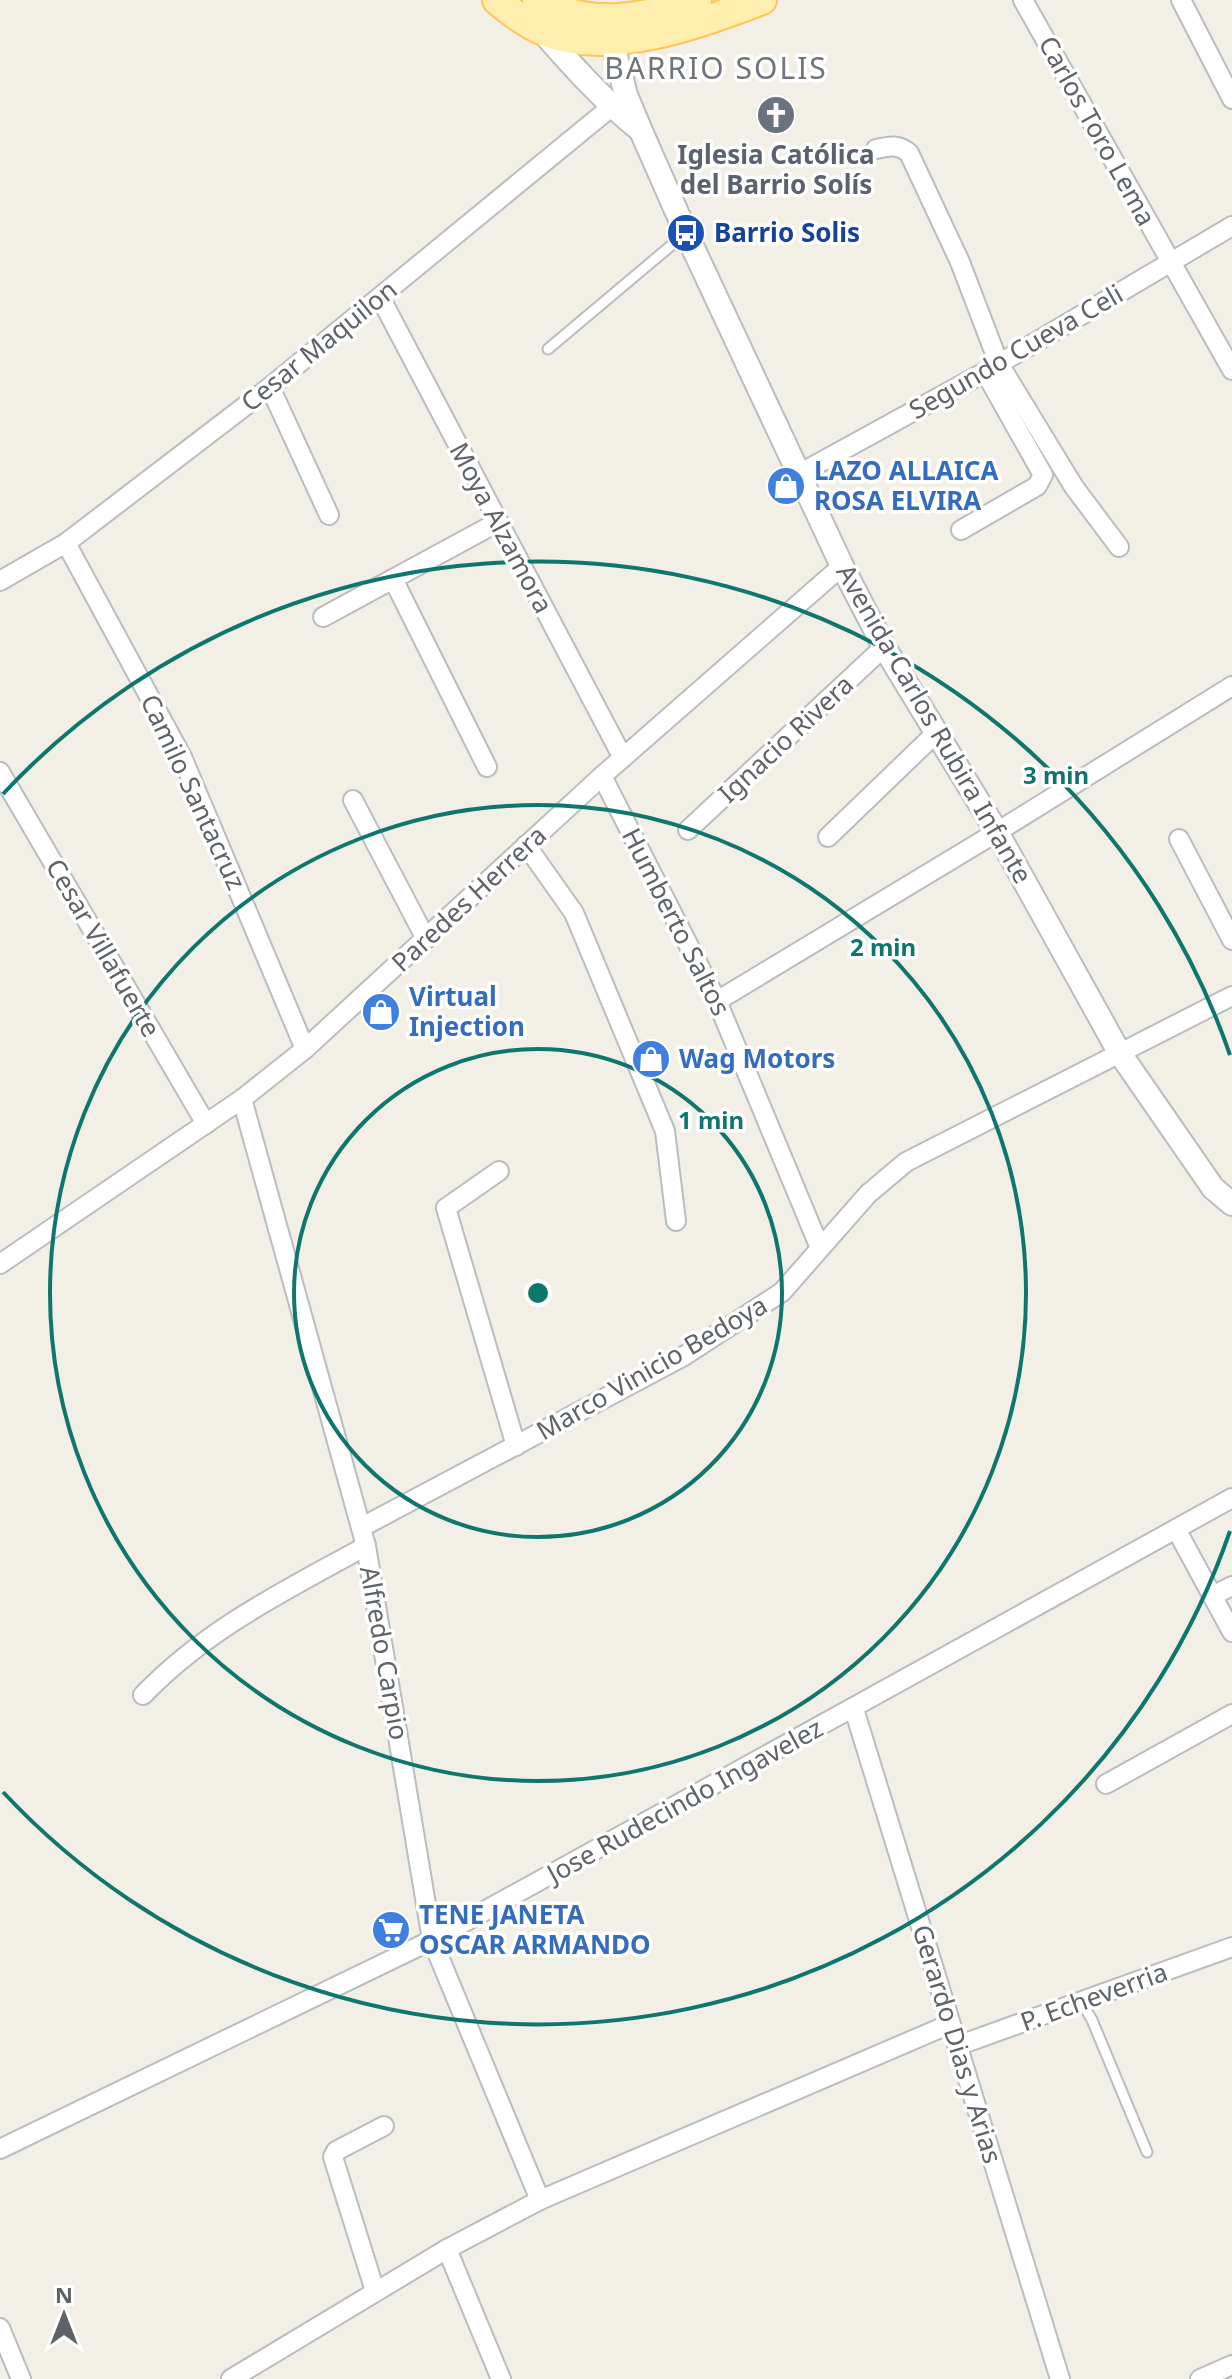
<svg xmlns="http://www.w3.org/2000/svg" width="1232" height="2379" viewBox="0 0 1232 2379" font-family="'Noto Sans',sans-serif">
<style>
.lines{fill:none;stroke-linecap:round;stroke-linejoin:round}
.service-casing{stroke:#b9bdc1;stroke-width:13}
.minor-casing{stroke:#b9bdc1;stroke-width:22}
.tertiary-casing{stroke:#b9bdc1;stroke-width:26}
.primary-casing{stroke:#ffc652;stroke-width:32}
.service{stroke:#fff;stroke-width:9}
.minor{stroke:#fff;stroke-width:18}
.tertiary{stroke:#fff;stroke-width:22}
.primary{stroke:#ffeeae;stroke-width:28}
.ring{fill:none;stroke:#0f766e;stroke-width:4}
.labels{text-anchor:middle;stroke-width:7;stroke-linejoin:round;paint-order:stroke}
.street-label{font-size:26px;fill:#5e6368;stroke:#fff}
.worship-label{font-size:26px;font-weight:bold;fill:#5b616d;stroke:#fff}
.transit-label{font-size:26px;font-weight:bold;fill:#164399;stroke:#fff;text-anchor:start}
.shop-label{font-size:26px;font-weight:bold;fill:#366cbe;stroke:#fff;text-anchor:start}
.quarter-label{font-size:30px;letter-spacing:2px;fill:#6f757b;stroke:#fff}
.centre{fill:#0f766e;stroke:#fff;stroke-width:4}
.ring-label{font-size:24px;text-anchor:middle;font-weight:bold;fill:#0f766e;stroke:#fff;stroke-width:7;stroke-linejoin:round;paint-order:stroke}
</style>
<rect width="100%" height="100%" fill="#f2efe7"/>
<g class="lines">
<!-- service casing -->
<g class="service-casing">
<g id="service">
<path d="M 548,349 L 686,233"/>
<path d="M 1081,2001 L 1092,2020 L 1147,2152"/>
</g>
</g>
<!-- minor casing -->
<g class="minor-casing">
<g id="minor">
<path d="M 1023,0 L 1232,370"/>
<path d="M 1181,0 L 1232,99"/>
<path d="M 876,149 C 890,146 898,144 909,153 L 960,262 L 999,364 L 1074,487 L 1119,547"/>
<path d="M 380,297 L 623,758"/>
<path d="M 270,387 L 329,515"/>
<path d="M 799,474 L 985,372 L 1232,226"/>
<path d="M 961,530 L 1037,486 L 1043,475 L 985,372"/>
<path d="M 66,543 L 182,757 L 305,1049"/>
<path d="M 0,581 L 66,543 L 270,387 L 621,99"/>
<path d="M 323,617 L 393,579"/>
<path d="M 487,767 L 393,579 L 498,522"/>
<path d="M 0,772 L 206,1124"/>
<path d="M 602,776 L 717,1001 L 820,1248"/>
<path d="M 353,800 L 426,939"/>
<path d="M 688,830 L 884,647"/>
<path d="M 828,837 L 936,733"/>
<path d="M 1179,839 L 1232,940"/>
<path d="M 526,845 L 574,913 L 665,1131 L 676,1221"/>
<path d="M 717,1001 L 997,832 L 1232,686"/>
<path d="M 242,1099 L 366,1546 L 432,1940 L 540,2200"/>
<path d="M 499,1171 L 446,1208 L 516,1446"/>
<path d="M 0,1264 L 242,1099 L 305,1049 L 602,776 L 842,566"/>
<path d="M 362,1527 L 684,1356 L 782,1292 L 868,1194 L 906,1162 L 1232,996"/>
<path d="M 1176,1529 L 1232,1632"/>
<path d="M 1212,1596 L 1232,1586"/>
<path d="M 143,1695 C 209,1627 285,1591 366,1546"/>
<path d="M 854,1709 L 1060,2379"/>
<path d="M 1106,1784 L 1232,1714"/>
<path d="M 957,2046 L 1232,1947"/>
<path d="M 0,2149 L 432,1940 L 1232,1498"/>
<path d="M 447,2249 L 501,2379"/>
<path d="M 375,2291 L 333,2157 L 336,2151 L 384,2126"/>
<path d="M 0,2328 L 21,2379"/>
<path d="M 231,2379 L 447,2249 L 540,2200 L 950,2024"/>
<path d="M 1200,2379 L 1232,2365"/>
</g>
</g>
<!-- tertiary casing -->
<g class="tertiary-casing">
<g id="tertiary">
<path d="M 543,25 L 542,31 C 573,67 603,100 640,130"/>
<path d="M 603,28 L 612,41 L 626,95 L 641,131 L 686,233 L 842,566 L 884,647 L 997,832 L 1119,1052 L 1213,1188 L 1232,1204"/>
</g>
</g>
<!-- primary casing -->
<g class="primary-casing">
<g id="primary">
<path d="M 497,0 C 511,12 526,24 544,31 C 608,58 700,24 762,0"/>
<path d="M 537,0 C 588,29 645,19 697,0"/>
</g>
</g>
<!-- service -->
<use href="#service" class="service"/>
<!-- minor -->
<use href="#minor" class="minor"/>
<!-- tertiary -->
<use href="#tertiary" class="tertiary"/>
<!-- primary -->
<use href="#primary" class="primary"/>
</g>
<!-- distance rings -->
<g class="ring">
<circle cx="538" cy="1293" r="244"/>
<circle cx="538" cy="1293" r="488"/>
<path d="M1230 1531A732 732 0 0 1 3 1792M3 794A732 732 0 0 1 1230 1055"/>
</g>
<!-- icons -->
<defs>
<g id="church-disc" transform="scale(2)"><circle r="9.5" fill="#6b7280" stroke="#fff"/><path d="M-1.2-6h2.4v3.5h3.3v2.4h-3.3V6h-2.4V-.1h-3.3v-2.4h3.3Z" fill="#fff"/></g>
<g id="bus-disc" transform="scale(2)"><circle r="9.5" fill="#1a4fb4" stroke="#fff"/><path d="M-5-6H5V4H4V6H2V4H-2V6H-4V4H-5ZM-3.5-4V0h7V-4ZM-3.5 1.2v1.5H-2V1.2ZM2 1.2v1.5H3.5V1.2Z" fill="#fff"/></g>
<g id="shop-disc" transform="scale(2)"><circle r="9.5" fill="#3f7fe0" stroke="#fff"/><path d="M-5-2.5h2.3a2.7 3.5 0 0 1 5.4 0H5L5.5 6h-11ZM-1.5-2.5h3a1.5 2.3 0 0 0-3 0Z" fill="#fff"/></g>
<g id="supermarket-disc" transform="scale(2)"><circle r="9.5" fill="#3f7fe0" stroke="#fff"/><path d="M-6-5.5h2.5l.6 2H6L4.5 2H-2.5L-4.4-4H-6ZM-1.5 3.2a1.3 1.3 0 1 0 .1 0ZM3 3.2a1.3 1.3 0 1 0 .1 0Z" fill="#fff"/></g>
</defs>
<g fill-rule="evenodd">
<use href="#church-disc" x="776" y="115"/>
<use href="#bus-disc" x="686" y="233"/>
<use href="#shop-disc" x="786" y="486"/>
<use href="#shop-disc" x="381" y="1012"/>
<use href="#shop-disc" x="651" y="1059"/>
<use href="#supermarket-disc" x="391" y="1930"/>
</g>
<g class="labels">
<!-- street labels -->
<g class="street-label">
<text transform="translate(1097 131) rotate(61)" y="9">Carlos Toro Lema</text>
<text transform="translate(319 346) rotate(-39)" y="9">Cesar Maquilon</text>
<text transform="translate(1016 352) rotate(-30)" y="9">Segundo Cueva Celi</text>
<text transform="translate(501 528) rotate(62)" y="9">Moya Alzamora</text>
<text transform="translate(934 724) rotate(60)" y="9">Avenida Carlos Rubira Infante</text>
<text transform="translate(786 739) rotate(-43)" y="9">Ignacio Rivera</text>
<text transform="translate(193 792) rotate(65)" y="9">Camilo Santacruz</text>
<text transform="translate(469 899) rotate(-43)" y="9">Paredes Herrera</text>
<text transform="translate(676 922) rotate(63)" y="9">Humberto Saltos</text>
<text transform="translate(103 948) rotate(60)" y="9">Cesar Villafuerte</text>
<text transform="translate(652 1368) rotate(-30)" y="9">Marco Vinicio Bedoya</text>
<text transform="translate(384 1653) rotate(80)" y="9">Alfredo Carpio</text>
<text transform="translate(685 1801) rotate(-29)" y="9">Jose Rudecindo Ingavelez</text>
<text transform="translate(1094 1997) rotate(-20)" y="9">P. Echeverria</text>
<text transform="translate(957 2044) rotate(73)" y="9">Gerardo Dias y Arias</text>
</g>
<!-- worship labels -->
<g class="worship-label">
<text x="776" y="164">Iglesia Católica<tspan x="776" dy="30">del Barrio Solís</tspan></text>
</g>
<!-- transit labels -->
<g class="transit-label">
<text x="714" y="242">Barrio Solis</text>
</g>
<!-- shop labels -->
<g class="shop-label">
<text x="814" y="480">LAZO ALLAICA<tspan x="814" dy="30">ROSA ELVIRA</tspan></text>
<text x="409" y="1006">Virtual<tspan x="409" dy="30">Injection</tspan></text>
<text x="679" y="1068">Wag Motors</text>
<text x="419" y="1924">TENE JANETA<tspan x="419" dy="30">OSCAR ARMANDO</tspan></text>
</g>
<!-- quarter labels -->
<g class="quarter-label">
<text x="716" y="79">BARRIO SOLIS</text>
</g>
</g>
<circle cx="538" cy="1293" r="12" class="centre"/>
<g class="ring-label">
<text x="1056" y="784">3 min</text>
<text x="883" y="956">2 min</text>
<text x="711" y="1129">1 min</text>
</g>
<!-- north arrow -->
<g transform="translate(64 2315)" stroke="#ffffff" stroke-width="6" paint-order="stroke">
<path d="M0-6L14 30L0 20L-14 30Z" fill="#5e6368"/>
<text y="-12" font-size="22" font-weight="bold" text-anchor="middle" fill="#5e6368">N</text>
</g>
</svg>
